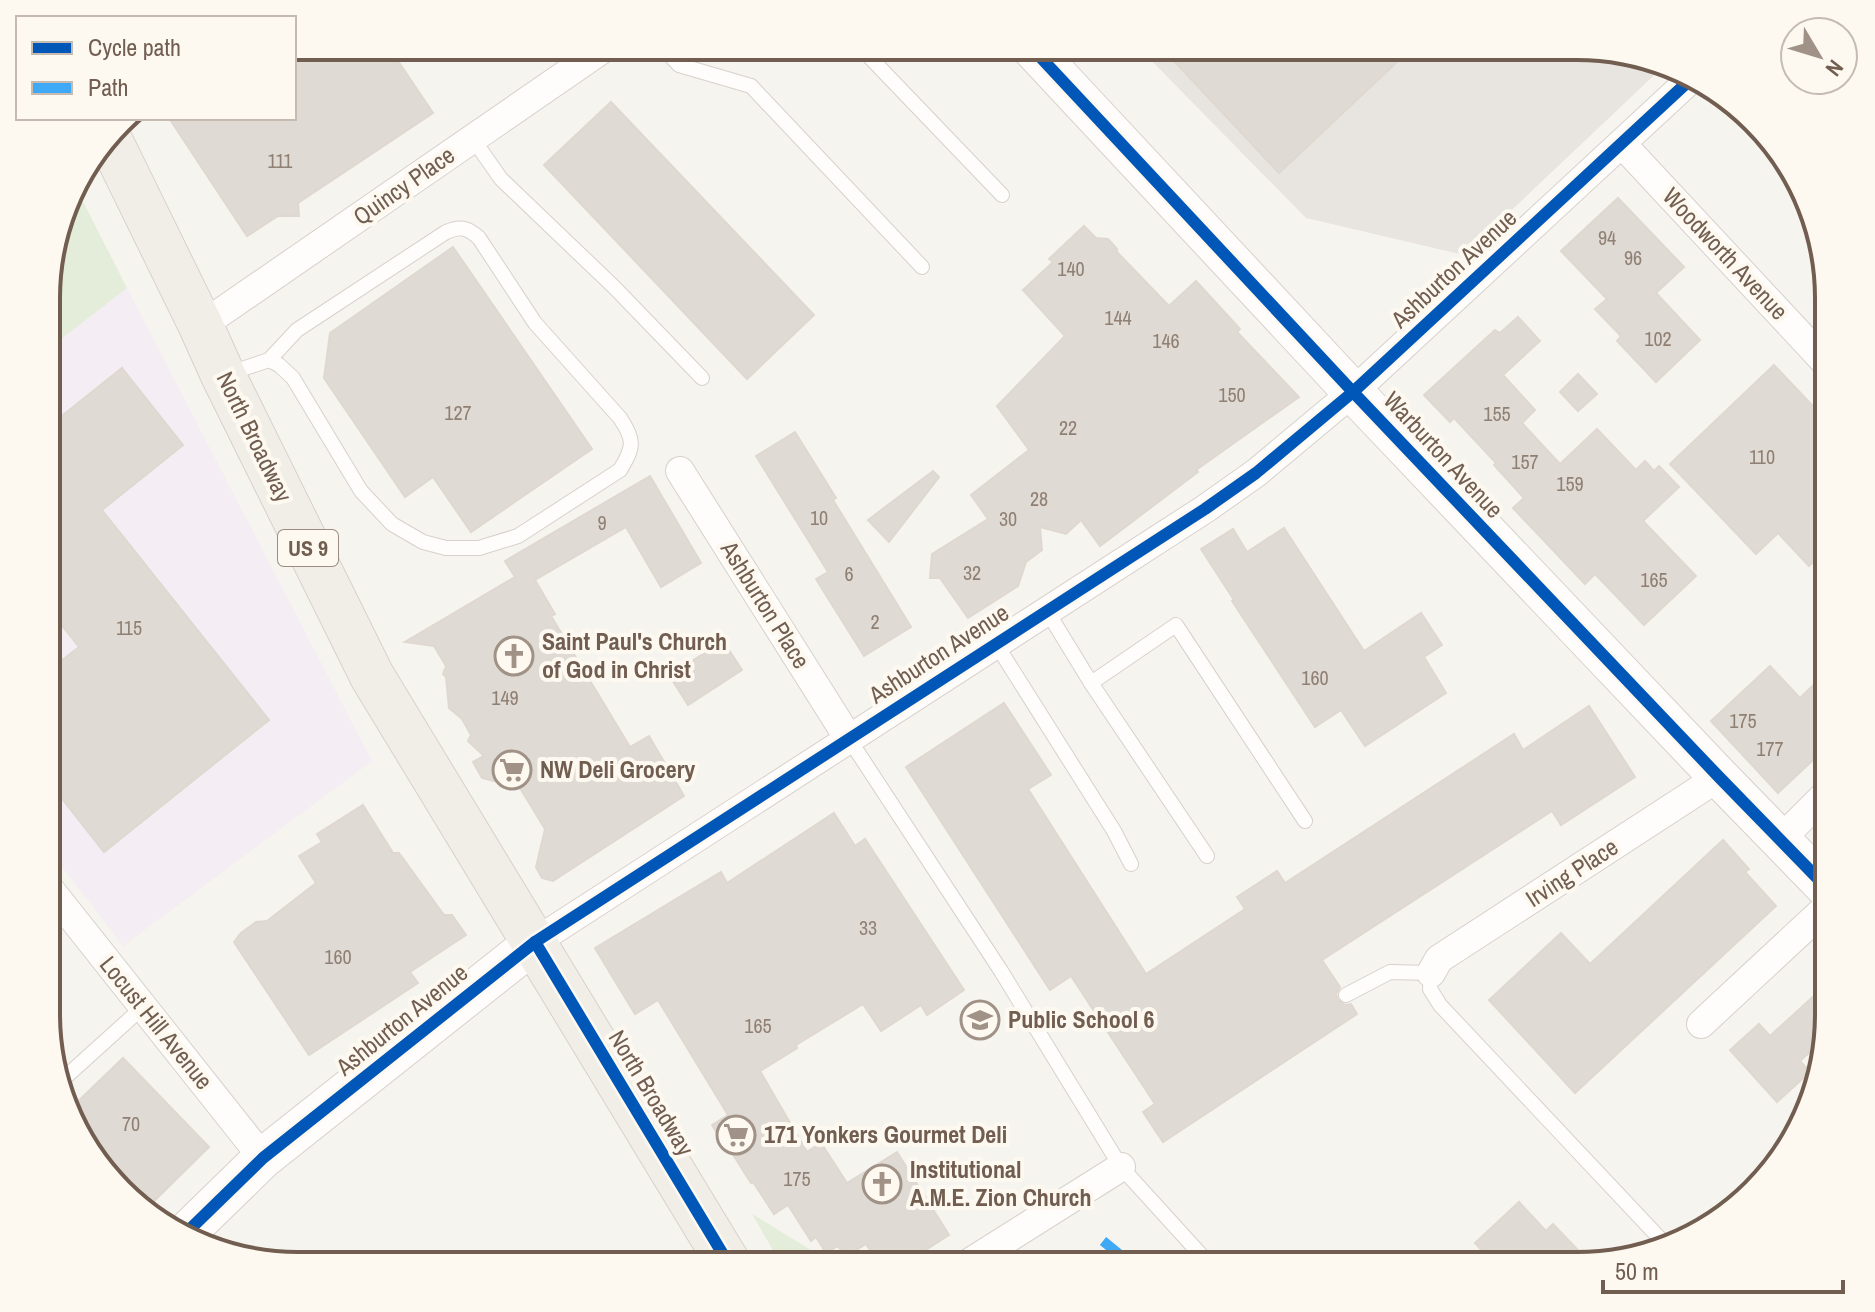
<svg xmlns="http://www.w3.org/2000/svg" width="1875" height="1312" viewBox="0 0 1875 1312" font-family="'Archivo Narrow',sans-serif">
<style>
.industrial{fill:#e8e4df}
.education{fill:#f4edf3}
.green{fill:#e4edda}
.building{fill:#e0dad4;stroke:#dfd8d1;stroke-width:2}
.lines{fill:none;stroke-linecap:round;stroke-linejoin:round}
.lane-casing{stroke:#d6d1cc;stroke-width:16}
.street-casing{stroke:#d6d1cc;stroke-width:30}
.secondary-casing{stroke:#d6d1cc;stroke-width:42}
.primary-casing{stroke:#d7d1cc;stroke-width:46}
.lane{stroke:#fefdfc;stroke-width:14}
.street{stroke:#fefdfc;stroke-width:28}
.secondary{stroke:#fefdfc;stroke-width:40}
.primary{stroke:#f1eee7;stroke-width:44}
.quiet{stroke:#3fa9f5;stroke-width:10;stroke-dasharray:20 10;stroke-linecap:butt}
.cycleway-casing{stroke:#fdf9f1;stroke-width:17}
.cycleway{stroke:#0057b8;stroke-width:12}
.labels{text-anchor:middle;stroke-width:8;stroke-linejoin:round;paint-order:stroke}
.number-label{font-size:20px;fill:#908074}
.shield{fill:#fdf9f1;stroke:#9c8c80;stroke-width:2}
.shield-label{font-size:22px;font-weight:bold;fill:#725e50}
.street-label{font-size:24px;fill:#725e50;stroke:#fdf9f1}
.poi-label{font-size:24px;font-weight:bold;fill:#725e50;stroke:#fdf9f1;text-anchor:start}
.rim{fill:none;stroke:#725e50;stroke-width:4}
</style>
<rect width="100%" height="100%" fill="#f6f4ee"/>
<!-- industrial -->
<path class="industrial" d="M 1137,46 L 1593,47 L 1658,60 L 1666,64 L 1464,255 L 1306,218 Z"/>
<!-- education -->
<path class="education" d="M 127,288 L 372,761 L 123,946 L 48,849 L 48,349 Z"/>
<!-- green -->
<g class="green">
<path d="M 74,184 L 127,288 L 48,349 L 48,266 Z"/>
<path d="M 752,1214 L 837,1266 L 782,1266 Z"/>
</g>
<!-- building -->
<g class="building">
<path d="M 298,46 L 388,46 L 433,113 L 298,203 L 299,216 L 278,216 L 247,236 L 169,118 L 294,118 L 294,47 Z"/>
<path d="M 1160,46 L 1414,46 L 1279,173 Z"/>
<path d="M 611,102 L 814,315 L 747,379 L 544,165 Z"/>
<path d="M 1618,198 L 1684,267 L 1656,293 L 1700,340 L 1656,382 L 1617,341 L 1621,336 L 1595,309 L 1607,299 L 1561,251 Z"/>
<path d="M 1084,226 L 1096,238 L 1108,239 L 1117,249 L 1117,252 L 1169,306 L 1196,281 L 1240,329 L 1237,332 L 1299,397 L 1196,470 L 1198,472 L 1100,546 L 1081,520 L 1066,534 L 1040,527 L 1042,550 L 1026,562 L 1018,586 L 968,618 L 940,578 L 930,578 L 932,554 L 988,519 L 971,495 L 1029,450 L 997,406 L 1065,336 L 1023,290 L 1053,262 L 1049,259 Z"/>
<path d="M 453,247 L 592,449 L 471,532 L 433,477 L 405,497 L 324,378 L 330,333 Z"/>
<path d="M 1518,317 L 1540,341 L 1503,375 L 1535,410 L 1522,423 L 1560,464 L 1597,429 L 1636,470 L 1645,461 L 1654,471 L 1659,466 L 1679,487 L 1643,521 L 1696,576 L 1644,625 L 1595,574 L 1585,584 L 1513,508 L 1524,498 L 1494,465 L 1496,463 L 1454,418 L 1450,422 L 1424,395 L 1495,330 L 1500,333 Z"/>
<path d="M 1774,365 L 1828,422 L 1828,547 L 1809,566 L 1778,533 L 1756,554 L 1670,464 Z"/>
<path d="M 122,368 L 183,445 L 102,510 L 269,720 L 104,852 L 48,781 L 48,671 L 79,647 L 48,608 L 48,427 Z"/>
<path d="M 1578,374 L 1597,394 L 1578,411 L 1560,392 Z"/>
<path d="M 795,432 L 836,498 L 833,500 L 911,627 L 864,656 L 816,579 L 828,572 L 756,456 Z"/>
<path d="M 933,471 L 939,477 L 889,542 L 868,520 Z"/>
<path d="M 650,476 L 701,563 L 661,587 L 626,527 L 535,580 L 555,614 L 551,616 L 630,747 L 649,736 L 684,796 L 553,881 L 542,878 L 536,867 L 545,829 L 520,788 L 482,778 L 473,762 L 484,756 L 468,741 L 471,735 L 462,719 L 449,708 L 446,677 L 443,674 L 446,666 L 434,646 L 405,642 L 515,577 L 505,561 Z"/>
<path d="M 1284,528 L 1364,651 L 1421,613 L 1442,645 L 1424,657 L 1446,693 L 1365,746 L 1341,710 L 1315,727 L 1232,601 L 1234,600 L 1201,549 L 1233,529 L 1247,552 Z"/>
<path d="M 719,644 L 723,650 L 727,647 L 742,670 L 688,705 L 669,675 Z"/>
<path d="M 1770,666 L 1800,698 L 1828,671 L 1828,746 L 1778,793 L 1711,721 Z"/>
<path d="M 1004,703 L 1051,775 L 1028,789 L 1146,974 L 1245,909 L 1237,897 L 1277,871 L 1285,883 L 1514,734 L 1523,750 L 1589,706 L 1635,777 L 1561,825 L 1552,811 L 1322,960 L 1340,987 L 1336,994 L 1338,1000 L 1345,1005 L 1351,1004 L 1357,1014 L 1163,1142 L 1143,1112 L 1155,1104 L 1071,976 L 1050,990 L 906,767 Z"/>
<path d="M 363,805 L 393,853 L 399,853 L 444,915 L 452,915 L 466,935 L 410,972 L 418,983 L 309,1055 L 234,942 L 241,933 L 256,922 L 267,921 L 316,883 L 299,856 L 322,842 L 317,834 Z"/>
<path d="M 834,813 L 855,846 L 865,839 L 964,990 L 927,1015 L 921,1005 L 881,1031 L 863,1004 L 796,1045 L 797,1048 L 760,1071 L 807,1152 L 821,1143 L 847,1183 L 897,1152 L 949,1235 L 901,1266 L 880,1266 L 866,1244 L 845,1257 L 838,1246 L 826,1253 L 816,1237 L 811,1241 L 788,1205 L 774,1214 L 753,1182 L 751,1183 L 730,1150 L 728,1151 L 712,1125 L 728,1115 L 658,1000 L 635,1014 L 595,948 L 721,872 L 727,883 Z"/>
<path d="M 1723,840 L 1749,869 L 1745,872 L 1776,906 L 1575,1093 L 1489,1000 L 1561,933 L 1590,964 Z"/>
<path d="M 1828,983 L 1827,1036 L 1800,1061 L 1810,1072 L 1777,1102 L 1730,1050 L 1759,1024 L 1770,1036 Z"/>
<path d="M 123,1058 L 209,1147 L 143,1212 L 80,1139 L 70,1109 Z"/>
<path d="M 1519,1202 L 1546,1231 L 1553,1224 L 1590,1263 L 1577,1266 L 1496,1266 L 1475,1243 Z"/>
</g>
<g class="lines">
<!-- lane casing -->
<g class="lane-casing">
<g id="lane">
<path d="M 661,46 L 679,65 L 751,86 L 922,267"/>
<path d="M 859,46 L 1002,195"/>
<path d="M 473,139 L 501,179 L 614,287 L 702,378"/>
<path d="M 227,374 L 269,360 L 297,330 L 446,232 C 460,226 467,227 479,238 L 535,323 L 620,418 C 635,440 634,447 620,470 L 518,536 L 479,548 L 446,548 L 423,542 L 392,524 L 361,491 L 293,378 L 279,365 L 269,360"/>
<path d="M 1047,611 L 1091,683 L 1207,856"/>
<path d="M 996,644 L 1114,831 L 1131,864"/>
<path d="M 1091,683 L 1176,625 L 1305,821"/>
<path d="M 849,739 L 1001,971 L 1121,1167 L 1211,1266"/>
<path d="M 1346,995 L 1390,972 L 1431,973 L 1430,989 L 1440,1005 L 1666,1245"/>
<path d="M 60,1082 L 143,1007"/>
</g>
</g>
<!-- street casing -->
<g class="street-casing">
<g id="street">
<path d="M 1622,144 L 1828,365"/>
<path d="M 201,326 L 607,46"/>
<path d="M 680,471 L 849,739"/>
<path d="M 1781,839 L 1828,792"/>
<path d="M 48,887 L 263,1158"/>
<path d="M 535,942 L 1205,509 L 1256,473 L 1353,392 L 1692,78"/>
<path d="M 1431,973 L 1439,959 L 1719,777"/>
<path d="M 1701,1024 L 1828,906"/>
<path d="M 964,1266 L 1121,1167"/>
</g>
</g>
<!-- secondary casing -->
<g class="secondary-casing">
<g id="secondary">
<path d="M 1030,46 L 1353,392 L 1719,777 L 1828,889"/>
<path d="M 184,1235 L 263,1158 L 535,942"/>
</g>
</g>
<!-- primary casing -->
<g class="primary-casing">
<path id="primary" d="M 109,138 L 201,326 L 223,375 L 372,676 L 730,1266"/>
</g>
<!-- lane -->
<use href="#lane" class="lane"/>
<!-- street -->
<use href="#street" class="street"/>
<!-- secondary -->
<use href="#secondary" class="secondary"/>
<!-- primary -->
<use href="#primary" class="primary"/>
<!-- quiet -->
<path class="quiet" d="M 1103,1241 L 1134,1266"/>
<!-- cycleway casing -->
<g class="cycleway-casing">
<g id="cycleway">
<path d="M 1030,46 L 1353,392 L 1719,777 L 1828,889"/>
<path d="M 535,942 L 730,1266"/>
<path d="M 184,1235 L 263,1158 L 535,942 L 1205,509 L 1256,473 L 1353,392 L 1692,78"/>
</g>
</g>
<!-- cycleway -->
<use href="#cycleway" class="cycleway"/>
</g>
<!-- icons -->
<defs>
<g id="church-ring" transform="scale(2)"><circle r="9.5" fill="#fdf9f1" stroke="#a09287" stroke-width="1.5"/><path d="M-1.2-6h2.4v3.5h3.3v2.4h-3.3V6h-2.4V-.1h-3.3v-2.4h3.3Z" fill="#a09287"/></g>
<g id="supermarket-ring" transform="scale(2)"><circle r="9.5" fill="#fdf9f1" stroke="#a09287" stroke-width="1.5"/><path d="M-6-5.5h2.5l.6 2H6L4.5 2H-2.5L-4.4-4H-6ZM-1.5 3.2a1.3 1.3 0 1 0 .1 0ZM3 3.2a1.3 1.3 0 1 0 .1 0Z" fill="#a09287"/></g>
<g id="school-ring" transform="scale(2)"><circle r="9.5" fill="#fdf9f1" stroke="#a09287" stroke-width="1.5"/><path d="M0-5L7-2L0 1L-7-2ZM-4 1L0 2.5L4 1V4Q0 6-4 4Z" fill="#a09287"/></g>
</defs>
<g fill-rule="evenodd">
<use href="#church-ring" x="514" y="656"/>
<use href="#supermarket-ring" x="512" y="770"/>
<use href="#school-ring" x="980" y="1020"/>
<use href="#supermarket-ring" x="736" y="1135"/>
<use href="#church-ring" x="882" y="1184"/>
</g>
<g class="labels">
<!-- number labels -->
<g class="number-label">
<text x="280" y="168">111</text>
<text x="1607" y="245">94</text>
<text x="1633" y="265">96</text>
<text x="1071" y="276">140</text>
<text x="1118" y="325">144</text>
<text x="1658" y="346">102</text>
<text x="1166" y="348">146</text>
<text x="1232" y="402">150</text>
<text x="458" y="420">127</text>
<text x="1497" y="421">155</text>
<text x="1068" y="435">22</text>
<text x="1762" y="464">110</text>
<text x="1525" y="469">157</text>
<text x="1570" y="491">159</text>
<text x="1039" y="506">28</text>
<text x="819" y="525">10</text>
<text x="1008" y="526">30</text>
<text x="602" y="530">9</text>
<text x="972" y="580">32</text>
<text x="849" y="581">6</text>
<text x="1654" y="587">165</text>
<text x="875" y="629">2</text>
<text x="129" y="635">115</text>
<text x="1315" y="685">160</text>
<text x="505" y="705">149</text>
<text x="1743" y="728">175</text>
<text x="1770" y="756">177</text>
<text x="868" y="935">33</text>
<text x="338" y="964">160</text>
<text x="758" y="1033">165</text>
<text x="131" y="1131">70</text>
<text x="797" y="1186">175</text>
</g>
<!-- shield labels -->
<rect class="shield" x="278" y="530" width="60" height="36" rx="6"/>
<g class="shield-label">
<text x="308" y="556">US 9</text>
</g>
<!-- street labels -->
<g class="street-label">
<text transform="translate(404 186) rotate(-35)" y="8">Quincy Place</text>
<text transform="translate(1725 254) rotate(47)" y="8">Woodworth Avenue</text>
<text transform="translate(1454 269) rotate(-43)" y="8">Ashburton Avenue</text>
<text transform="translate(254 437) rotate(64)" y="8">North Broadway</text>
<text transform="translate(1443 455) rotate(47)" y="8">Warburton Avenue</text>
<text transform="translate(765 605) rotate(58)" y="8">Ashburton Place</text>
<text transform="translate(939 654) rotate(-33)" y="8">Ashburton Avenue</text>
<text transform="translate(1572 873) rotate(-33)" y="8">Irving Place</text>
<text transform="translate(402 1020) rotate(-39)" y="8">Ashburton Avenue</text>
<text transform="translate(156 1023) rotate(51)" y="8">Locust Hill Avenue</text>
<text transform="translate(651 1093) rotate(59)" y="8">North Broadway</text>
</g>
<!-- poi labels -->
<g class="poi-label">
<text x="542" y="650">Saint Paul's Church<tspan x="542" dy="28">of God in Christ</tspan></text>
<text x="540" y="778">NW Deli Grocery</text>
<text x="1008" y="1028">Public School 6</text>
<text x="764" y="1143">171 Yonkers Gourmet Deli</text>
<text x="910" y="1178">Institutional<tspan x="910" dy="28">A.M.E. Zion Church</tspan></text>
</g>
</g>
<!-- crop -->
<path d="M0 0H1875V1312H0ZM298 60H1577A238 238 0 0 1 1815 298V1014A238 238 0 0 1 1577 1252H298A238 238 0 0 1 60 1014V298A238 238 0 0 1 298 60Z" fill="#fdf9f1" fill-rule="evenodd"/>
<path class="rim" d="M298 60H1577A238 238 0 0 1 1815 298V1014A238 238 0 0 1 1577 1252H298A238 238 0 0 1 60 1014V298A238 238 0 0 1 298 60Z"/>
<!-- legend -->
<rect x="16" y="16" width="280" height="104" fill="#fdf9f1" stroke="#c5bbb1" stroke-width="2"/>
<rect x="32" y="42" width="40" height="12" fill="#0057b8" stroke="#c5bbb1" stroke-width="2"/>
<text x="88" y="56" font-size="24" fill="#725e50">Cycle path</text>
<rect x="32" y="82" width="40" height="12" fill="#3fa9f5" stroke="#c5bbb1" stroke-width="2"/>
<text x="88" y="96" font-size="24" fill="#725e50">Path</text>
<!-- north arrow -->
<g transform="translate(1819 56) rotate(128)"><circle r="38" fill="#fdf9f1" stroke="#c5bbb1" stroke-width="2"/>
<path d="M0-6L14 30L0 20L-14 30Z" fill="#a09287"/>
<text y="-12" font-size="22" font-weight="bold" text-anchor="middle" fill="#725e50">N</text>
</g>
<!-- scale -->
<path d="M1603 1280v12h240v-12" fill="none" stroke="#725e50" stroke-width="4"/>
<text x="1615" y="1280" font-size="24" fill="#725e50" stroke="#fdf9f1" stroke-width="6" paint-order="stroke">50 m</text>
</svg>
